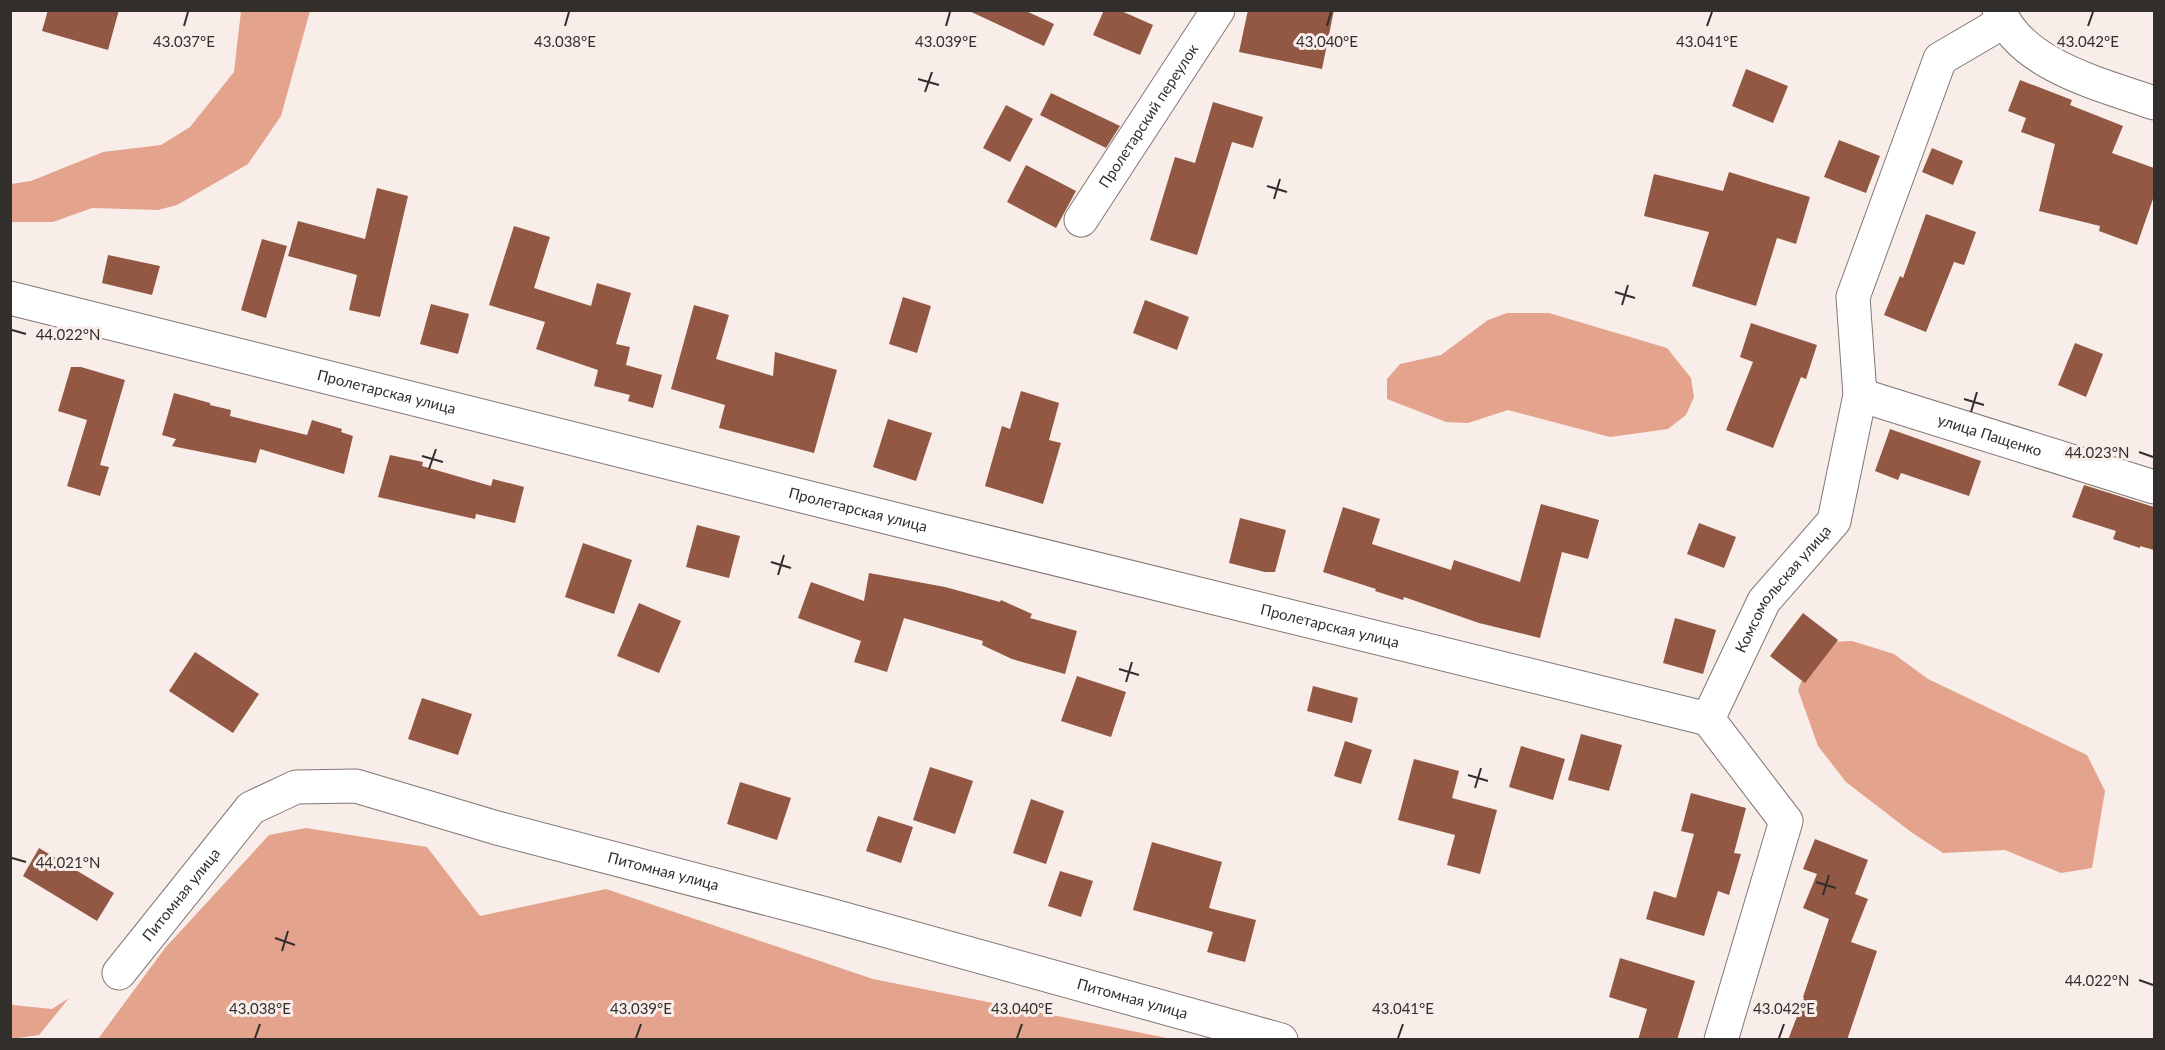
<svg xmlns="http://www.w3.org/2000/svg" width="2165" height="1050" viewBox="0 0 2165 1050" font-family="Lato,sans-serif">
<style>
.forest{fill:#e3a38c}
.building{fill:#925844}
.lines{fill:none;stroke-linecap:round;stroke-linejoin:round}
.minor-casing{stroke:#817774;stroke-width:35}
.minor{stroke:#fff;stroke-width:33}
.ticks{fill:none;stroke:#322e2c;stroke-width:2}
.labels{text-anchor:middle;stroke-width:6;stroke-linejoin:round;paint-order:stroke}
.street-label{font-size:15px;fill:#322e2c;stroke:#f8ede9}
.ticks-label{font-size:15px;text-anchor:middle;fill:#322e2c;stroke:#f8ede9;stroke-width:6;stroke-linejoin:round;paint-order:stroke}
</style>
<rect width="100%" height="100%" fill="#f8ede9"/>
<!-- forest -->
<g class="forest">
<path d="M 241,11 L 310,11 L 281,116 L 248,164 L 177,205 L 158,210 L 92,208 L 53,222 L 11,222 L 11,184 L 31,181 L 103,152 L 161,145 L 190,127 L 234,72 Z"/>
<path d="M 1507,313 L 1549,313 L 1667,348 L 1691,378 L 1694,397 L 1686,415 L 1668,429 L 1610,437 L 1508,410 L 1468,423 L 1446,422 L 1387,399 L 1387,379 L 1400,364 L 1441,355 L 1488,320 Z"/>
<path d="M 1852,641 L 1894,654 L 1928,679 L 2087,755 L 2105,791 L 2092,868 L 2061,873 L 2005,850 L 1943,853 L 1911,832 L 1846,782 L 1818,746 L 1798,690 L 1813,652 L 1831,642 Z"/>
<path d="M 306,828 L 427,847 L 480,916 L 606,889 L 873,979 L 1172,1039 L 98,1039 L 165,948 L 269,835 Z"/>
<path d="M 69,998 L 39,1035 L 11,1039 L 11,1003 L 13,1005 L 52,1009 Z"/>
</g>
<!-- building -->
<g class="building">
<path d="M 48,10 L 119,10 L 108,50 L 42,31 Z"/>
<path d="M 967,10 L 1024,10 L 1054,24 L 1044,46 Z"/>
<path d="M 1104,10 L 1119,10 L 1153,25 L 1140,55 L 1093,35 Z"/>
<path d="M 1248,10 L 1334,10 L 1322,69 L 1239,52 Z"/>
<path d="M 1746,69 L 1788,86 L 1773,123 L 1732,106 Z"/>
<path d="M 2020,80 L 2072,100 L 2070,105 L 2123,126 L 2112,153 L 2154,168 L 2154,196 L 2137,245 L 2099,231 L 2100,226 L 2039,211 L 2055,144 L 2021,132 L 2026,118 L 2008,111 Z"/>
<path d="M 1051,93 L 1120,126 L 1106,148 L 1040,115 Z"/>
<path d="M 1213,102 L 1263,117 L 1253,148 L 1232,142 L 1197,255 L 1150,240 L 1175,157 L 1195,163 Z"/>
<path d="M 1006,105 L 1033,119 L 1010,162 L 983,148 Z"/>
<path d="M 1839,140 L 1880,156 L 1866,193 L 1824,177 Z"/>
<path d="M 1932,148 L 1963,161 L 1953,185 L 1922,172 Z"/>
<path d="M 1026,165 L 1076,191 L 1056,228 L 1007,202 Z"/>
<path d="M 1729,172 L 1810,197 L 1796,244 L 1777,238 L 1756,306 L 1692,286 L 1709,232 L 1644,216 L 1654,174 L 1723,191 Z"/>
<path d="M 377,188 L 408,196 L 380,317 L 349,310 L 357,275 L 288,256 L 298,221 L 365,239 Z"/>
<path d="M 1926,214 L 1976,232 L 1964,265 L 1954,262 L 1926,332 L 1884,315 L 1900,276 L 1903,278 Z"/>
<path d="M 514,226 L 550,237 L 534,288 L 591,306 L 597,283 L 631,293 L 616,344 L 630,347 L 626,365 L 662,375 L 653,408 L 628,401 L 630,395 L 594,386 L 598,370 L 536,349 L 545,322 L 489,305 Z"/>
<path d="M 262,239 L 287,246 L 266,318 L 241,310 Z"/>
<path d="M 108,255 L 160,266 L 152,295 L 102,283 Z"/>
<path d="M 903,297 L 931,306 L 917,353 L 889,344 Z"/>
<path d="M 1145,300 L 1189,317 L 1177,350 L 1133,333 Z"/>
<path d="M 431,304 L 469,314 L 458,354 L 420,344 Z"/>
<path d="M 694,305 L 729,315 L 716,359 L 773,376 L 775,352 L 837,370 L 814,453 L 719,428 L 725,405 L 671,389 Z"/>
<path d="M 1751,323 L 1817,345 L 1806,379 L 1801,377 L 1773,448 L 1726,430 L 1753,362 L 1740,357 Z"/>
<path d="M 2075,343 L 2103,354 L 2086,397 L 2058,385 Z"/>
<path d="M 71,367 L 81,367 L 125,380 L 100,465 L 109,467 L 100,496 L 67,486 L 87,420 L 58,411 Z"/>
<path d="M 1021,391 L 1059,403 L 1049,440 L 1061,443 L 1043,504 L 985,486 L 1002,426 L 1010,429 Z"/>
<path d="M 174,393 L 210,403 L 210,405 L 231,410 L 230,416 L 307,435 L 312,420 L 342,429 L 341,432 L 353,436 L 344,474 L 260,449 L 256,463 L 172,446 L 176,439 L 162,435 Z"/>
<path d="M 888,419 L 932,433 L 916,481 L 873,467 Z"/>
<path d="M 1890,429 L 1981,461 L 1969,496 L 1901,473 L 1898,480 L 1875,471 Z"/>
<path d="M 390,455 L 423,462 L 422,466 L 491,486 L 493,479 L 524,487 L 515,523 L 476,514 L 475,519 L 378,497 Z"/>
<path d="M 2084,485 L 2154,507 L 2154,550 L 2140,546 L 2140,548 L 2113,539 L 2116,531 L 2072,517 Z"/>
<path d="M 1541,504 L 1599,520 L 1588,559 L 1562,552 L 1540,638 L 1479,623 L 1404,597 L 1403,600 L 1375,591 L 1376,589 L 1323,572 L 1343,507 L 1380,519 L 1372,544 L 1451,570 L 1454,560 L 1520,582 Z"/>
<path d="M 1240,518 L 1286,530 L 1275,572 L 1265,572 L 1229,563 Z"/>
<path d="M 1699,523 L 1736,537 L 1724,568 L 1687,554 Z"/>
<path d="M 697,525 L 740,536 L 729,578 L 686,567 Z"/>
<path d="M 583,543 L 632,560 L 614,614 L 565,597 Z"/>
<path d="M 869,573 L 945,587 L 1000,602 L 1001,600 L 1032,614 L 1030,618 L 1077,631 L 1065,674 L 1012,659 L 982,645 L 983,641 L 904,618 L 887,672 L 854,662 L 861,641 L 798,618 L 811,582 L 864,601 Z"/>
<path d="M 639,603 L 681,621 L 659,673 L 617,656 Z"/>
<path d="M 1803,613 L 1838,640 L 1805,683 L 1770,656 Z"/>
<path d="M 1675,618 L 1716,630 L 1703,674 L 1663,663 Z"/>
<path d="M 195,652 L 259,694 L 233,733 L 169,691 Z"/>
<path d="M 1077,676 L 1126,692 L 1111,737 L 1061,721 Z"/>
<path d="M 1313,686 L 1358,698 L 1352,723 L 1307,711 Z"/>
<path d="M 422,698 L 472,714 L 458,755 L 408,739 Z"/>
<path d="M 1581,734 L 1622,745 L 1609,791 L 1568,780 Z"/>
<path d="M 1345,741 L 1372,750 L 1361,784 L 1334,776 Z"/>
<path d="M 1521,746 L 1565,759 L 1553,800 L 1509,787 Z"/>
<path d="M 1414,759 L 1459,771 L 1452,798 L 1497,810 L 1480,874 L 1447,865 L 1455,835 L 1398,820 Z"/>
<path d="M 930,767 L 973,781 L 955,834 L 913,820 Z"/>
<path d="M 740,782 L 791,798 L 777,840 L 727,824 Z"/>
<path d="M 1691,793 L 1746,808 L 1734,853 L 1741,854 L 1729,895 L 1718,891 L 1704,936 L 1646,919 L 1654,891 L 1676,898 L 1694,834 L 1681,831 Z"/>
<path d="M 1031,799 L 1064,811 L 1046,864 L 1013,853 Z"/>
<path d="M 878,816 L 913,827 L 901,863 L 866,851 Z"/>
<path d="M 1815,839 L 1868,860 L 1855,894 L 1868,899 L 1851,942 L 1877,951 L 1847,1040 L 1788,1040 L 1804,998 L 1803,997 L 1829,919 L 1803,908 L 1817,874 L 1803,869 Z"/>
<path d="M 1152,842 L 1222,862 L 1209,908 L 1256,920 L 1245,962 L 1207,952 L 1213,932 L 1133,910 Z"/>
<path d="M 39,848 L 114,893 L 97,921 L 23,876 Z"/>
<path d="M 1060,871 L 1093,881 L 1081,917 L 1048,906 Z"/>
<path d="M 1620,958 L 1695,981 L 1677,1040 L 1638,1040 L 1647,1009 L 1609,997 Z"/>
</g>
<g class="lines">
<!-- minor casing -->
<g class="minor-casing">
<g id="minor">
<path d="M 1999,10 C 2021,66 2103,85 2154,103"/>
<path id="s1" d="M 1081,220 L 1218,10"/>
<path id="s2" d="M 10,298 L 934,529 L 1708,719"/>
<path id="s3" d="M 1860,395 L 2154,487"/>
<path id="s4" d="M 119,973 L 251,808 L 296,787 L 356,786 L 497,828 L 826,914 L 1281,1040"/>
<path id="s5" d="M 1721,1040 L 1786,821 L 1708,719 L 1764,601 L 1834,521 L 1860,395 L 1853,297 L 1940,59 L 2003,22"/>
</g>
</g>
<!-- minor -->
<use href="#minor" class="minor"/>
</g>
<!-- ticks -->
<path class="ticks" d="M 184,26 L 188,12M 565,26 L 569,12M 946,26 L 950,12M 1327,26 L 1331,12M 1707,26 L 1712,12M 2088,26 L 2093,12M 918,79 L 939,85M 925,92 L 932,72M 1267,186 L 1287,192M 1274,199 L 1280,179M 1615,292 L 1635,298M 1622,305 L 1628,285M 12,330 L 26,334M 1964,399 L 1984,405M 1971,412 L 1977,392M 2139,452 L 2153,457M 422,456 L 443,462M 429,469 L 436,449M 771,562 L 791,568M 778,575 L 784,555M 1119,669 L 1139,675M 1126,682 L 1132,662M 1468,775 L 1488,781M 1475,788 L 1481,768M 12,858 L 26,862M 1816,882 L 1836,888M 1823,895 L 1829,875M 275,938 L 295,945M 282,951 L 288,931M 2139,980 L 2153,985M 255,1038 L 260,1024M 636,1038 L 641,1024M 1017,1038 L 1022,1024M 1398,1038 L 1403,1024M 1779,1038 L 1784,1024"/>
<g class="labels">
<!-- street labels -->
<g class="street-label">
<text dy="5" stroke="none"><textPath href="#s1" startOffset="124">Пролетарский переулок</textPath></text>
<text dy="5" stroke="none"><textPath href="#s2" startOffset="388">Пролетарская улица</textPath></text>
<text dy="5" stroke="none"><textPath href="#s3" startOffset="136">улица Пащенко</textPath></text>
<text dy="5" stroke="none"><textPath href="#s2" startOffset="874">Пролетарская улица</textPath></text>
<text dy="5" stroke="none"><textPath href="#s5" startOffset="508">Комсомольская улица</textPath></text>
<text dy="5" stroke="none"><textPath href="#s2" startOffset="1360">Пролетарская улица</textPath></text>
<text dy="5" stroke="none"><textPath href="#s4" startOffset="640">Питомная улица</textPath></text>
<text dy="5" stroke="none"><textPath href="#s4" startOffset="100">Питомная улица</textPath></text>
<text dy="5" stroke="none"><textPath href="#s4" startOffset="1126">Питомная улица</textPath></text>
</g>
</g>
<g class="ticks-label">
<text x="184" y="47">43.037°E</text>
<text x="565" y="47">43.038°E</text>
<text x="946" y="47">43.039°E</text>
<text x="1327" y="47">43.040°E</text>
<text x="1707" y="47">43.041°E</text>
<text x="2088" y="47">43.042°E</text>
<text x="68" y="340">44.022°N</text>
<text x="2097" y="458">44.023°N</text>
<text x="68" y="868">44.021°N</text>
<text x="2097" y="986">44.022°N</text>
<text x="260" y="1014">43.038°E</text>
<text x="641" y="1014">43.039°E</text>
<text x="1022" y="1014">43.040°E</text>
<text x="1403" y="1014">43.041°E</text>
<text x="1784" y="1014">43.042°E</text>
</g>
<!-- border -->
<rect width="2165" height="1050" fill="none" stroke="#322e2c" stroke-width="24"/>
</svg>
